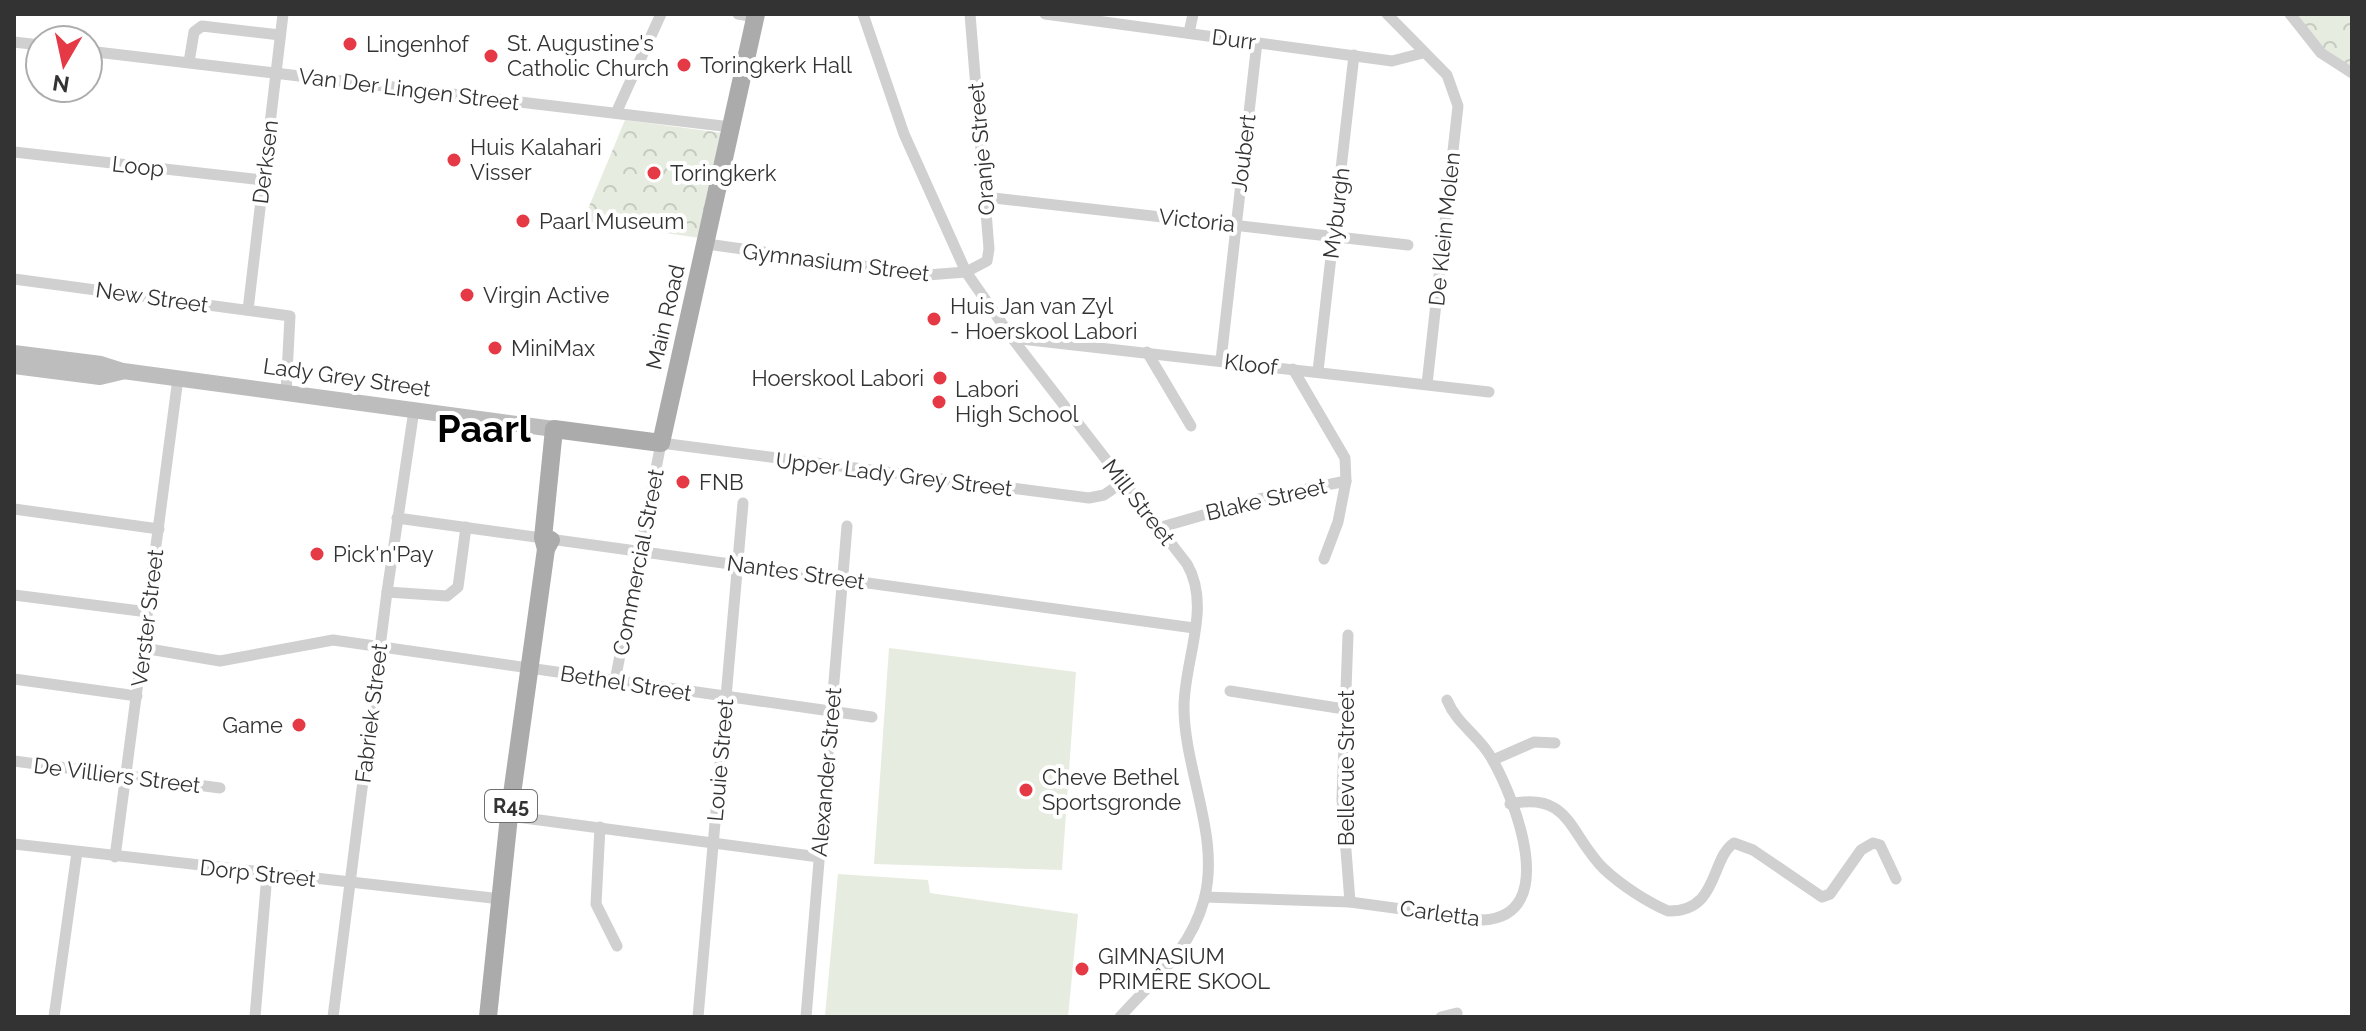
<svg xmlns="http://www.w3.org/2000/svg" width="2366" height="1031" viewBox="0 0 2366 1031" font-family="Raleway,sans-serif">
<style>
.grass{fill:#e6ecdf}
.forest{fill:url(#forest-crowns)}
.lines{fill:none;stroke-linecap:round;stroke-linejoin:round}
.street{stroke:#d0d0d0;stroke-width:11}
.secondary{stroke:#bdbdbd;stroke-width:16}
.primary{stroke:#ababab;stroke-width:18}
.poi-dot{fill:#e63946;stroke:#fff;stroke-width:3}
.labels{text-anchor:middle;stroke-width:8;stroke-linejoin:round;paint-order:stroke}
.shield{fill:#fff;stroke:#707070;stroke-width:2}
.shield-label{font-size:20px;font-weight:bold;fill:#333}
.street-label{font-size:22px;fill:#333;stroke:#fff}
.poi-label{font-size:22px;fill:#333;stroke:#fff;text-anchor:start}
.town-label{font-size:38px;font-weight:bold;fill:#000;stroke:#fff}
</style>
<defs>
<pattern id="forest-crowns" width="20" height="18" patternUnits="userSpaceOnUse" patternTransform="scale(2)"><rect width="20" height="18" fill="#e6ecdf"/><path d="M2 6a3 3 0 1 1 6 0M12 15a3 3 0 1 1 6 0" fill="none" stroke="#c6cbc0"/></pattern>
</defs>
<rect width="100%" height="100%" fill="#fff"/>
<!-- grass -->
<g class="grass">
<path d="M 889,648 L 1076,672 L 1062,870 L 874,864 Z"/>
<path d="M 838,874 L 928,880 L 930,893 L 1078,914 L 1068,1017 L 825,1016 Z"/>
</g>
<!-- forest -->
<g class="forest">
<path d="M 2289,14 L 2352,14 L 2352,71 L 2336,68 Z"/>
<path d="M 625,120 L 723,133 L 700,238 L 583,221 Z"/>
</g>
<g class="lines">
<!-- street -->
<g class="street">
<path d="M 738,14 L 756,17"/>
<path d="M 863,14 L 904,134 L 966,272 L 1012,338 L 1187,564 C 1212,607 1184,660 1184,707 C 1184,770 1221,837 1204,900 C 1190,951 1154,979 1120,1017"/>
<path d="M 1045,14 L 1392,61 L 1423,53"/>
<path d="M 1387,14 L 1447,75 L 1458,106 L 1427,384"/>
<path d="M 2290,14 L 2321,53 L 2352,73"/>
<path d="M 1189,33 L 1193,14"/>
<path d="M 14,42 L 40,45"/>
<path d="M 88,51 L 731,127"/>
<path d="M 189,62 L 194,32 L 202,26 L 280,35"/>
<path d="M 616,113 L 661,14"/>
<path d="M 14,152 L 262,180"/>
<path d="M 985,197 L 1408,245"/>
<path d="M 707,244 L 927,275 L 966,272 L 987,261 L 989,249 L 970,14"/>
<path d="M 14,279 L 290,316 L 286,393"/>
<path d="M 248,310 L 283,14"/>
<path d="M 1012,338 L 1489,392"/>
<path d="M 1147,352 L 1191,426"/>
<path d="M 1221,360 L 1257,42"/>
<path d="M 1318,371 L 1354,55"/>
<path d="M 14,509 L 159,529"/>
<path d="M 397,518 L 1194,628"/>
<path d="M 1158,528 L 1259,499 L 1346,481 L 1345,458 L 1293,369"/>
<path d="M 1324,559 L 1338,522 L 1346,481"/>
<path d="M 387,592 L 447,596 L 458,587 L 466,527"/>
<path d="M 14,595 L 148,612"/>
<path d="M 1348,635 L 1342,799 L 1350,902"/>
<path d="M 143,648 L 220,661 L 333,640 L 872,717"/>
<path d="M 14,679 L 137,696"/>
<path d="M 615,681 L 661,443 L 1089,498 L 1104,495 L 1123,482"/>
<path d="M 1230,691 L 1344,709"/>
<path d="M 1493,760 L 1534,742 L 1555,743"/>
<path d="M 14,761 L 220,788"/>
<path d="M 1510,804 C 1571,791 1569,835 1604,869 C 1621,885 1647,902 1668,911 C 1719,912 1710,859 1734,843 L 1753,850 L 1822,897 L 1830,894 L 1861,850 L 1873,843 L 1880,845 L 1896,879"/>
<path d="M 509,816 L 819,857"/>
<path d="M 600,827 L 596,904 L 617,946"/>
<path d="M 14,844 L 501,899"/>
<path d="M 115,857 L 178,378"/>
<path d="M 1205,897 L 1350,902 L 1483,920 C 1561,916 1515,799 1492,759 C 1480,736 1457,725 1447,700"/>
<path d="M 54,1017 L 77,852"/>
<path d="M 255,1017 L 267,874"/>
<path d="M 333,1017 L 387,592 L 414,410"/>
<path d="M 698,1017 L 743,503"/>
<path d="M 806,1017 L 847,526"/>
<path d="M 1441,1017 L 1457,1013"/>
</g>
<!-- secondary -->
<g class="secondary">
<path d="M 14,353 L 101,364 L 123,371 L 554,429"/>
<path d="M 14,366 L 100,377 L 121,372"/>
</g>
<!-- primary -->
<g class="primary">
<path d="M 546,549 L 543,538 L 554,429 L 661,443 L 756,14"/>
<path d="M 488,1017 L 509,816 L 546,549 L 551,540"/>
</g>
</g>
<!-- markers -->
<g class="poi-dot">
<circle cx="350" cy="44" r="8"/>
<circle cx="491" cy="56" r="8"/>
<circle cx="684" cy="65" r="8"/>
<circle cx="454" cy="160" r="8"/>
<circle cx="654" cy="173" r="8"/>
<circle cx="523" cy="221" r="8"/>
<circle cx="467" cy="295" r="8"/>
<circle cx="934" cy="319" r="8"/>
<circle cx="495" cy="348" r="8"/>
<circle cx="940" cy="378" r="8"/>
<circle cx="939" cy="402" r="8"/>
<circle cx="683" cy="482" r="8"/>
<circle cx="317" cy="554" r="8"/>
<circle cx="299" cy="725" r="8"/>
<circle cx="1026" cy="790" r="8"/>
<circle cx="1082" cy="969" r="8"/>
</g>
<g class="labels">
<!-- shield labels -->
<rect class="shield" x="485" y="790" width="52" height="32" rx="6"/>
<g class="shield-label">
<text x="511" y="813">R45</text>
</g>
<!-- street labels -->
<g class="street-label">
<text transform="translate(1234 39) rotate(7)" y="8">Durr</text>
<text transform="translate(409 89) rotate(7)" y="8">Van Der Lingen Street</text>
<text transform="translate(981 149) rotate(-95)" y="8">Oranje Street</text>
<text transform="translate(1243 153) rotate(-83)" y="8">Joubert</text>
<text transform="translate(265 162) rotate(-83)" y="8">Derksen</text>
<text transform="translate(138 166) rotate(6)" y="8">Loop</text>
<text transform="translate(1336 213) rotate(-83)" y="8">Myburgh</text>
<text transform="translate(1197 220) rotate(6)" y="8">Victoria</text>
<text transform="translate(1444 229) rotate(-84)" y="8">De Klein Molen</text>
<text transform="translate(836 262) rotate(7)" y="8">Gymnasium Street</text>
<text transform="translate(152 297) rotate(8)" y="8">New Street</text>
<text transform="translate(665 317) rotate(-77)" y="8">Main Road</text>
<text transform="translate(1251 364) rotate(7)" y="8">Kloof</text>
<text transform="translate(347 377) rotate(8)" y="8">Lady Grey Street</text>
<text transform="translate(894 474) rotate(7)" y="8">Upper Lady Grey Street</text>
<text transform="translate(1266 499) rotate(-13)" y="8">Blake Street</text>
<text transform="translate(1139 502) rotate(52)" y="8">Mill Street</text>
<text transform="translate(638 562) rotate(-79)" y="8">Commercial Street</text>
<text transform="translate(796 572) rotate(8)" y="8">Nantes Street</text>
<text transform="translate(147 618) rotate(-83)" y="8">Verster Street</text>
<text transform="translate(626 683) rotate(9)" y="8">Bethel Street</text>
<text transform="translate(371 713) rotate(-83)" y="8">Fabriek Street</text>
<text transform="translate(720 760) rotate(-85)" y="8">Louie Street</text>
<text transform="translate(1346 768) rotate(-90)" y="8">Bellevue Street</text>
<text transform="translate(826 772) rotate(-85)" y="8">Alexander Street</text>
<text transform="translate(117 775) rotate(7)" y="8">De Villiers Street</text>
<text transform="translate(258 873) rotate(6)" y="8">Dorp Street</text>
<text transform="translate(1440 913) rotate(8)" y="8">Carletta</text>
</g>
<!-- poi labels -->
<g class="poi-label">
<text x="507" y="51">St. Augustine's<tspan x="507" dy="25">Catholic Church</tspan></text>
<text x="366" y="52">Lingenhof</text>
<text x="700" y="73">Toringkerk Hall</text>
<text x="470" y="155">Huis Kalahari<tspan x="470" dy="25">Visser</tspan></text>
<text x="670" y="181">Toringkerk</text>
<text x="539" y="229">Paarl Museum</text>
<text x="483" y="303">Virgin Active</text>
<text x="950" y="314">Huis Jan van Zyl<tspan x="950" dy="25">- Hoerskool Labori</tspan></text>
<text x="511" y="356">MiniMax</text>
<text x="924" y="386" text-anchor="end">Hoerskool Labori</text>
<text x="955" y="397">Labori<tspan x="955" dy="25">High School</tspan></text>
<text x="699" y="490">FNB</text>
<text x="333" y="562">Pick'n'Pay</text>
<text x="283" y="733" text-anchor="end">Game</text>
<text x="1042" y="785">Cheve Bethel<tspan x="1042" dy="25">Sportsgronde</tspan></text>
<text x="1098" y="964">GIMNASIUM<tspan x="1098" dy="25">PRIMÊRE SKOOL</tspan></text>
</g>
<!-- town labels -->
<g class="town-label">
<text x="484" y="442">Paarl</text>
</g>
</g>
<!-- border -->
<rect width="2366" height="1031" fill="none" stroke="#333333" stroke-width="32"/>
<!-- north arrow -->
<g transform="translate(64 64) rotate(189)"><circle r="38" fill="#ffffff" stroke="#adadad" stroke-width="2"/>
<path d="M0-6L14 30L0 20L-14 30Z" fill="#e63946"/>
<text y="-12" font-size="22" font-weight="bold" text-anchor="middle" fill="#333333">N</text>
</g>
</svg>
